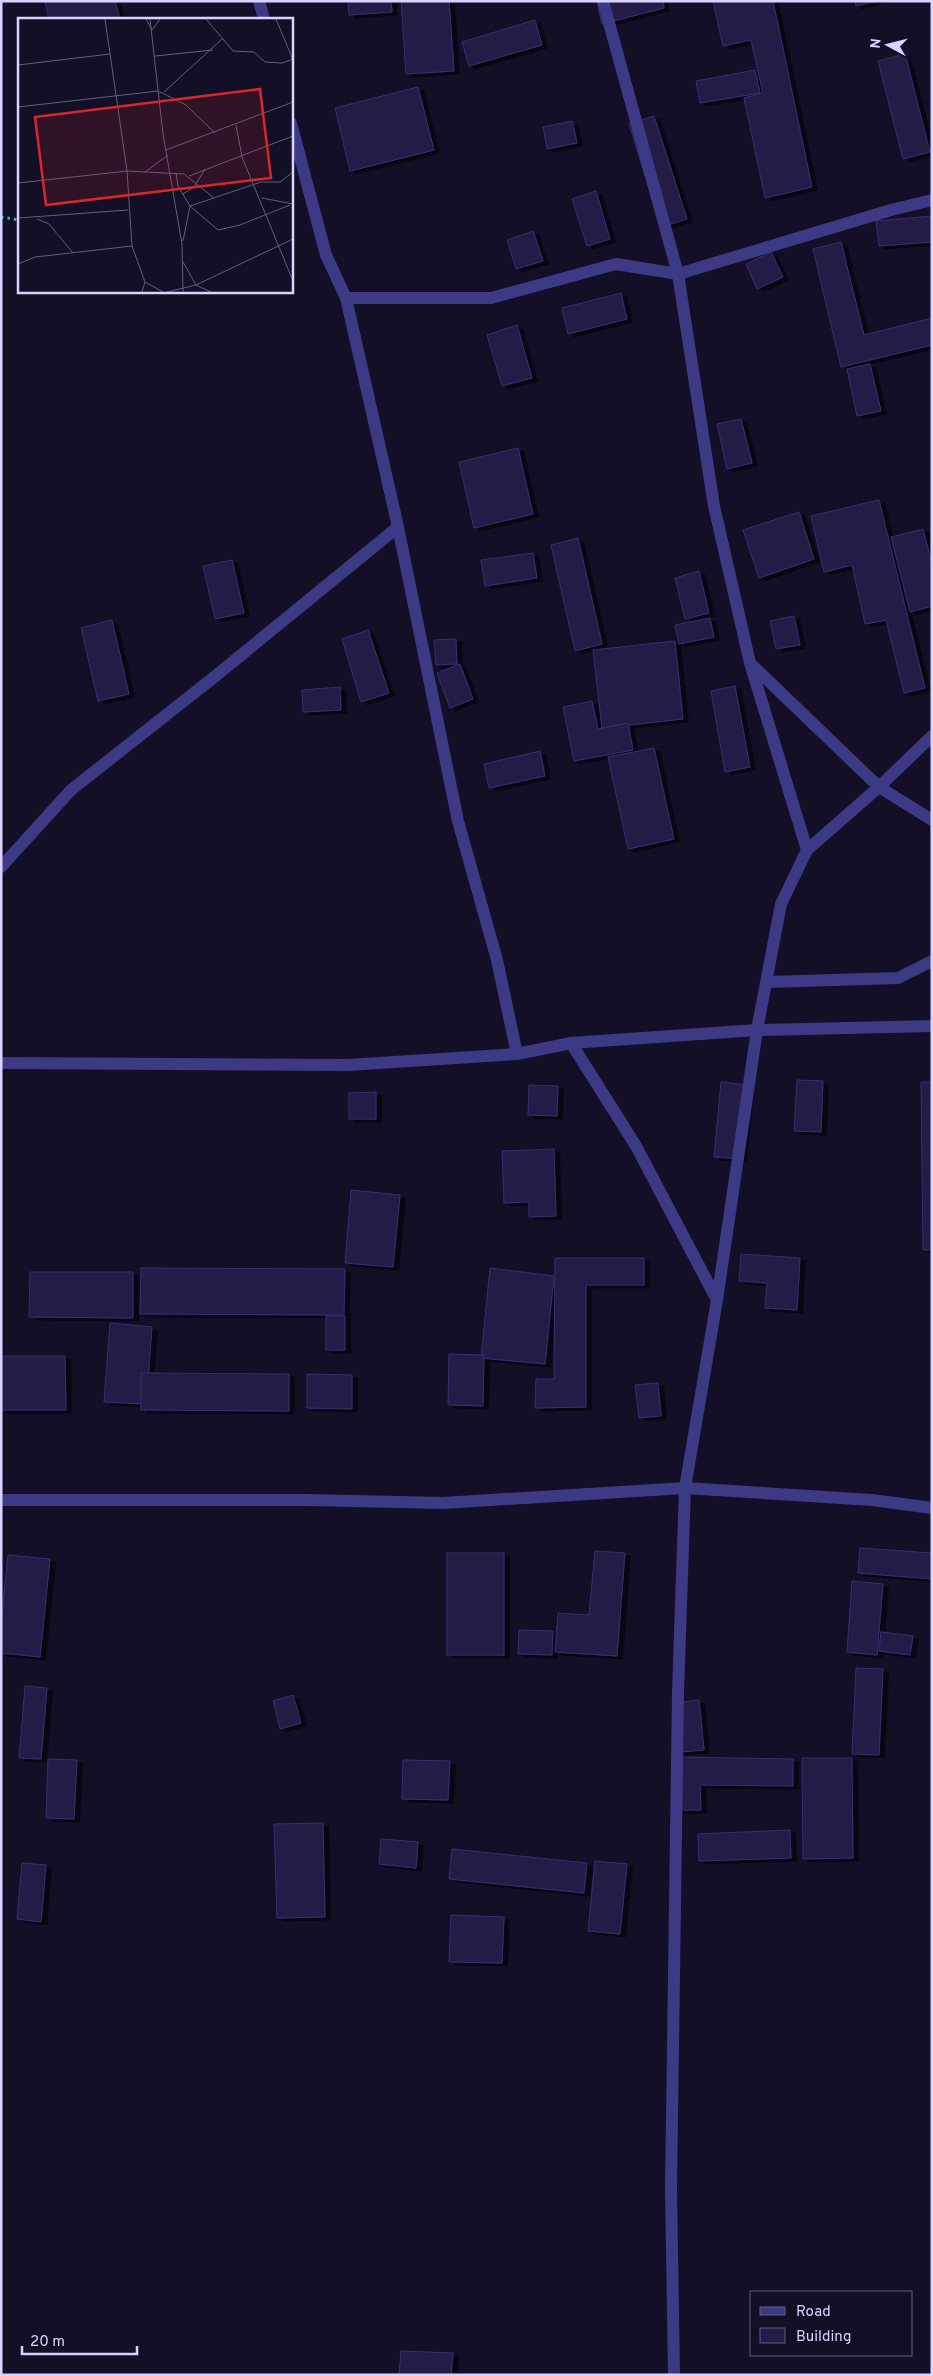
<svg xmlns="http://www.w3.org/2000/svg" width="933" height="2376" viewBox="0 0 933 2376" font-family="Overpass,sans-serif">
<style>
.building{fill:#241b47;stroke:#3b2d73;filter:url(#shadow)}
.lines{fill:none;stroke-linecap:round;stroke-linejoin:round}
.path{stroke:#2fb8b0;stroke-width:3;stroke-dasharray:2.5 4;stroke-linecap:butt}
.minor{stroke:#3d3a85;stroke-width:12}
.inset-road{fill:none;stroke:#625e7d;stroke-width:1}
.view{fill:#d62828;fill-opacity:0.15;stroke:#d62828;stroke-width:2.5}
.inset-edge{fill:none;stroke:#d9d4ff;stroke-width:2.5}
</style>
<defs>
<filter id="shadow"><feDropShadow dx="5.5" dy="3" stdDeviation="0" flood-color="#0009"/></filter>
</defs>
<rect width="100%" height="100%" fill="#130f26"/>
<!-- building -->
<g class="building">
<path d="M 45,1 L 115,1 L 120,19 L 49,19 Z"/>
<path d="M 348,1 L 391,1 L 392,12 L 349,15 Z"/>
<path d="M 401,1 L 449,1 L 454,71 L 406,74 Z"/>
<path d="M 597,1 L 663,1 L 664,8 L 602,24 Z"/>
<path d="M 713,1 L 773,1 L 812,187 L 765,198 L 744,98 L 763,93 L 751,40 L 723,46 Z"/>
<path d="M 855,1 L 876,1 L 856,6 Z"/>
<path d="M 535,20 L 542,45 L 469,66 L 462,42 Z"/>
<path d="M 905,54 L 930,152 L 903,159 L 878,61 Z"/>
<path d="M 755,70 L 760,93 L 700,103 L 696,81 Z"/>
<path d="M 418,87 L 434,150 L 350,171 L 335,108 Z"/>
<path d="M 654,116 L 687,219 L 661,227 L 629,124 Z"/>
<path d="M 572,121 L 577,143 L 547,149 L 543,127 Z"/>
<path d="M 596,191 L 610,239 L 587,246 L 572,199 Z"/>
<path d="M 932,216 L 932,242 L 879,246 L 876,221 Z"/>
<path d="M 533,231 L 543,261 L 516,269 L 507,240 Z"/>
<path d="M 841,242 L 864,335 L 932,318 L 932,345 L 841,367 L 813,249 Z"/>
<path d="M 771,252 L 783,277 L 757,289 L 746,264 Z"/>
<path d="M 621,293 L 627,319 L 568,334 L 562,308 Z"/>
<path d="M 517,325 L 532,378 L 502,386 L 487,335 Z"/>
<path d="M 870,364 L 881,411 L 857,416 L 847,369 Z"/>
<path d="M 741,419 L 752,463 L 727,469 L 717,424 Z"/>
<path d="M 518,448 L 533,514 L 474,528 L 459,462 Z"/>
<path d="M 879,500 L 925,688 L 904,693 L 886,620 L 865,624 L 852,565 L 824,572 L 811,516 Z"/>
<path d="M 799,512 L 814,559 L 759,578 L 743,530 Z"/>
<path d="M 923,529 L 932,564 L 932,606 L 910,612 L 891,537 Z"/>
<path d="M 578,538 L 602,644 L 575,651 L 551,545 Z"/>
<path d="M 533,553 L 537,578 L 485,586 L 481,560 Z"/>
<path d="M 232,560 L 244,613 L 215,619 L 203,566 Z"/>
<path d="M 699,571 L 709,613 L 685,619 L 675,578 Z"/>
<path d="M 794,616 L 800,645 L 776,649 L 770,621 Z"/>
<path d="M 710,618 L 714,637 L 679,644 L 675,625 Z"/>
<path d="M 112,620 L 129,694 L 98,701 L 81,628 Z"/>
<path d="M 368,630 L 389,693 L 361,702 L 342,639 Z"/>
<path d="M 456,639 L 457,664 L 436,665 L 434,640 Z"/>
<path d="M 675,641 L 683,719 L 602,728 L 593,650 Z"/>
<path d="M 460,664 L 473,699 L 450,708 L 437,673 Z"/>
<path d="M 735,686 L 750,767 L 725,772 L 711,691 Z"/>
<path d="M 340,687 L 341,710 L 303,712 L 302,690 Z"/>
<path d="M 592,701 L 598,729 L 628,723 L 633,750 L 574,761 L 563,707 Z"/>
<path d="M 654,748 L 674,839 L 628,849 L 608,757 Z"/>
<path d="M 540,751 L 545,776 L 489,788 L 484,764 Z"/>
<path d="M 797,1080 L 823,1081 L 821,1132 L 794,1131 Z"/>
<path d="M 721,1082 L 748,1085 L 741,1159 L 714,1157 Z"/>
<path d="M 921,1082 L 932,1082 L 932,1250 L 923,1250 Z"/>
<path d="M 529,1085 L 558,1086 L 557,1116 L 528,1115 Z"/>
<path d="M 376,1092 L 376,1119 L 349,1119 L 349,1093 Z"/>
<path d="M 554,1149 L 556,1216 L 529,1217 L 529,1202 L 504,1203 L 502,1151 Z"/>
<path d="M 351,1190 L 400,1195 L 393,1267 L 345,1263 Z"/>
<path d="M 741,1254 L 800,1258 L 797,1310 L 765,1308 L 767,1283 L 739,1281 Z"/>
<path d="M 555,1258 L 644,1258 L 644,1285 L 586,1285 L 586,1407 L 535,1408 L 536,1379 L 554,1379 Z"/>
<path d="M 141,1268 L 345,1269 L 344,1315 L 140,1314 Z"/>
<path d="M 490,1268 L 554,1276 L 545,1364 L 481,1358 Z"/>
<path d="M 30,1272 L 133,1272 L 133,1318 L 29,1317 Z"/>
<rect x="326" y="1316" width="19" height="34"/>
<path d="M 110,1323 L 152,1327 L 146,1404 L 104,1402 Z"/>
<path d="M 449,1354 L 484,1355 L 483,1406 L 448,1405 Z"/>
<path d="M 1,1356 L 65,1356 L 66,1410 L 1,1410 Z"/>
<path d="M 141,1373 L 289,1374 L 289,1411 L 141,1410 Z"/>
<path d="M 307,1374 L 352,1375 L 352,1409 L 307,1408 Z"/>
<path d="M 658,1383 L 661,1416 L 639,1418 L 635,1385 Z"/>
<path d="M 860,1548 L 932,1553 L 932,1579 L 858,1573 Z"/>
<path d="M 595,1551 L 625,1553 L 617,1656 L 555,1652 L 558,1613 L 589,1615 Z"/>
<rect x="447" y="1553" width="57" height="102"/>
<path d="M 8,1555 L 50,1559 L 40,1657 L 1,1653 L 1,1624 Z"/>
<path d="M 852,1581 L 883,1584 L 877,1655 L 847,1652 Z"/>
<path d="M 519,1630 L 553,1631 L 552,1655 L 518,1654 Z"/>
<path d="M 881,1632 L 913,1636 L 910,1655 L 879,1651 Z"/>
<path d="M 856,1668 L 883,1669 L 879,1755 L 852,1754 Z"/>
<path d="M 25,1686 L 47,1688 L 41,1759 L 19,1758 Z"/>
<path d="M 293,1695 L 301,1723 L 280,1729 L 273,1701 Z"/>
<path d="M 699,1700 L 704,1750 L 680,1752 L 675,1703 Z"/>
<path d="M 674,1757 L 793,1759 L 793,1786 L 700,1785 L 701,1810 L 674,1810 Z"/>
<path d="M 802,1758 L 852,1758 L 853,1858 L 803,1859 Z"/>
<path d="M 48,1759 L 77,1760 L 74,1819 L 46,1818 Z"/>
<path d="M 403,1760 L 450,1761 L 448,1800 L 402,1799 Z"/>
<path d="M 323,1823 L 325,1917 L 277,1918 L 274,1824 Z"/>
<path d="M 790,1830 L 791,1858 L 699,1861 L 698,1834 Z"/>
<path d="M 381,1839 L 418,1842 L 416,1868 L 379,1864 Z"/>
<path d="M 452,1849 L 587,1863 L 584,1893 L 449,1879 Z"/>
<path d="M 595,1861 L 627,1864 L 620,1934 L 588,1931 Z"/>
<path d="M 22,1863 L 46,1865 L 41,1922 L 17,1919 Z"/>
<path d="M 451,1915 L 504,1917 L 502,1963 L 449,1962 Z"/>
<path d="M 401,2351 L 453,2353 L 451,2375 L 399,2375 Z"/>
</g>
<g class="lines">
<!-- path -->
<path class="path" d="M 1,217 L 19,220"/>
<!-- minor -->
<g class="minor">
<path d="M 259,1 L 264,19"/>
<path d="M 603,1 L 678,274 L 714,506 L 750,663 L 807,850"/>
<path d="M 291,123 L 326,255 L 346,298 L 398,527 L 458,821 L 497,960 L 517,1054"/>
<path d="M 346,298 L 491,298 L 616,264 L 678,274 L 891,210 L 932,200"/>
<path d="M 751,664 L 879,787 L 932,820"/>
<path d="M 1,867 L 71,790 L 213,678 L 398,527"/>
<path d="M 768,982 L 898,978 L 932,961"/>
<path d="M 571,1043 L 636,1146 L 717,1300"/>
<path d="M 1,1063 L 348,1065 L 517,1054 L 571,1043 L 757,1030 L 932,1026"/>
<path d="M 1,1500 L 306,1500 L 443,1503 L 685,1488 L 872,1500 L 932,1508"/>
<path d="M 674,2375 L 671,2188 L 678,1692 L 685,1488 L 717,1300 L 757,1030 L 781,904 L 807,850 L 879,787 L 932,736"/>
</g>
</g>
<!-- overview -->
<g transform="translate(18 18)">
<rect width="275" height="275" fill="#130f26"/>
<path class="inset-road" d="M 87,1 L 109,153 L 114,228 L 127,264 L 124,274M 128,1 L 134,12 L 142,1M 132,1 L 145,116 L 164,226 L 165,274M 188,1 L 215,33 L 236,34 L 247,44 L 264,45 L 275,41M 258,1 L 275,42M 137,38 L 195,32M 0,47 L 92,36M 146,74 L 204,21M 0,89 L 140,73 L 168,87 L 197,115M 218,107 L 224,139 L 275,263M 148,132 L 275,84M 127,154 L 150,137M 158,155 L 160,168 L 172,188 L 165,223M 171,158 L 275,118M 0,165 L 109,153 L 166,156 L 196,180M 165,176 L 176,169 L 187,151M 244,180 L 275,186M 172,188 L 200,212 L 222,207 L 272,187M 172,188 L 243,164 L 262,164 L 275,154M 0,200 L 110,192M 19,201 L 31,206 L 55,235M 165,244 L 178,267 L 193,274M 0,246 L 17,239 L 114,228M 127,264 L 145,274M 149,274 L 178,267 L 275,221"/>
<path class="view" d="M 242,71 L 253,160 L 28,187 L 17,99 Z"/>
<rect width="275" height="275" class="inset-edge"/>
</g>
<!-- border -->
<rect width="933" height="2376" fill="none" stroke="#d9d4ff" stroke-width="5"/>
<!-- legend -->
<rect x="750" y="2291" width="162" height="65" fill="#130f26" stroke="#625e7d"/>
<rect x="760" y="2307" width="25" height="8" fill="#3d3a85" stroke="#625e7d"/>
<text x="796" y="2316" font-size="15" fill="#d9d4ff">Road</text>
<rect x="760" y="2328" width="25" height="15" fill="#241b47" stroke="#625e7d"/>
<text x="796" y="2341" font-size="15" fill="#d9d4ff">Building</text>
<!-- north arrow -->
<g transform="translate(888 45) rotate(277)" stroke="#130f26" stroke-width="4" paint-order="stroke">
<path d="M0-4L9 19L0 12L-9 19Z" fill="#d9d4ff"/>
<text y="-8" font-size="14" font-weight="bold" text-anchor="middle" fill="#d9d4ff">N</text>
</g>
<!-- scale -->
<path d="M22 2346v8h115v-8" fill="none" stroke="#d9d4ff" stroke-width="2.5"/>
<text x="30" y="2346" font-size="15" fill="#d9d4ff" stroke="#130f26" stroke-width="4" paint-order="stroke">20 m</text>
</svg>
